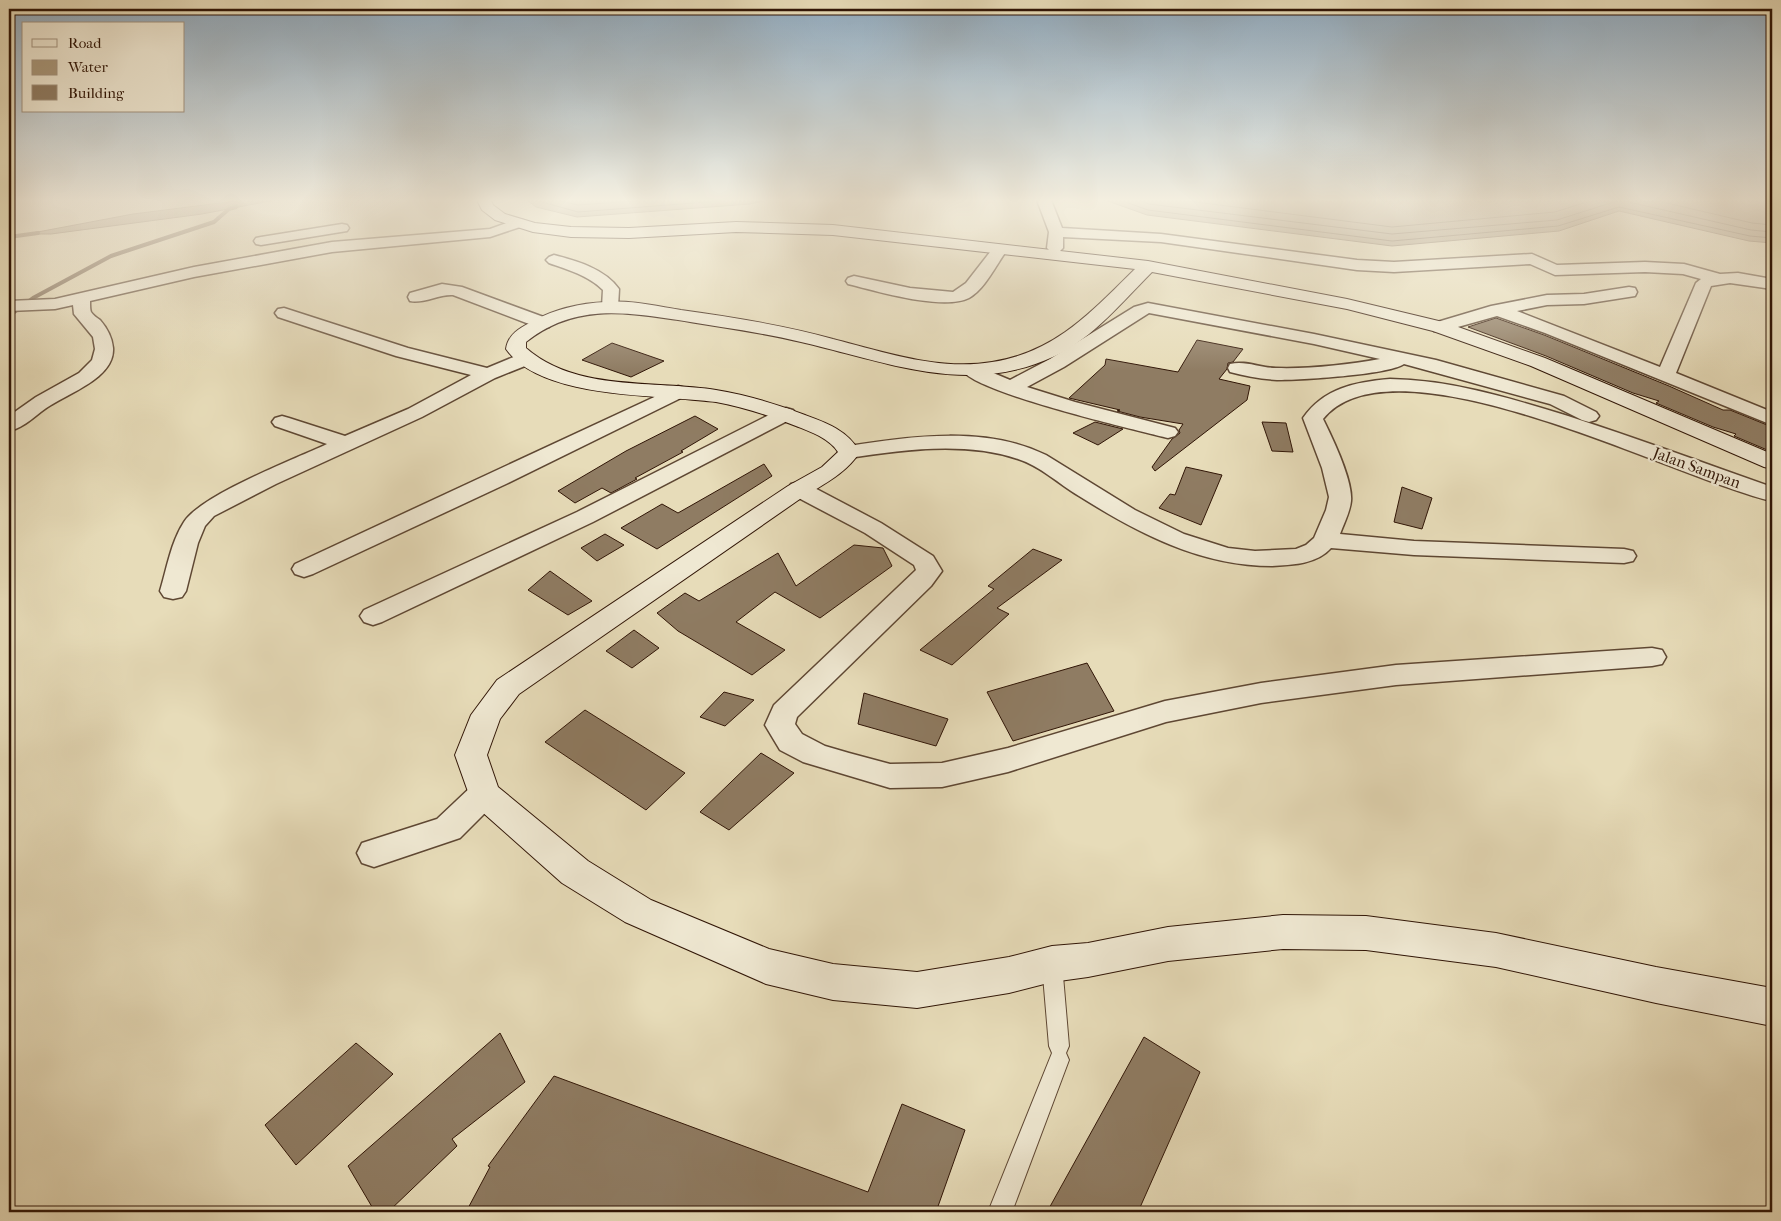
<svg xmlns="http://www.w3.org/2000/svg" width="1781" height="1221" viewBox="0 0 1781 1221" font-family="'IM FELL French Canon',serif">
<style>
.water{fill:#a9987c;stroke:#79644d}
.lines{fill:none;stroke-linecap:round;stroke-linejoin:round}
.shore{stroke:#6c5641;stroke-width:1}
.stream{stroke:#79644d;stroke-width:4}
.building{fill:#8f7c63;stroke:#301506}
.lane-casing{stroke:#5e4733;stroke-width:2}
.street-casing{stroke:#5e4733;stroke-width:3}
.secondary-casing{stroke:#301506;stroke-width:2}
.lane{fill:#efe8d2;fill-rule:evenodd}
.street{fill:#efe8d2;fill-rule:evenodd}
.secondary{fill:#efe8d2;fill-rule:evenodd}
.labels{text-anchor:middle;stroke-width:4.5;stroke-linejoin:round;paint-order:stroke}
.street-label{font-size:16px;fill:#301506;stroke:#efe8d2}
</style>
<rect width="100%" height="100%" fill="#e7dcb9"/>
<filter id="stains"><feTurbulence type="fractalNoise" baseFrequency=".004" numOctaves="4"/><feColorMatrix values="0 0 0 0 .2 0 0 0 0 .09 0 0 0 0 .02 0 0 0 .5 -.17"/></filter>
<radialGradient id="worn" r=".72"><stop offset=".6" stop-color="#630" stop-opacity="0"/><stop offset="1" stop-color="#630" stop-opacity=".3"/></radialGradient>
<!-- water -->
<g class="water">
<path d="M 244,200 L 275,200 L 202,214 L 51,234 L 27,234 L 133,214 Z"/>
<path d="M 527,200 L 768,200 L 750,204 L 577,217 L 536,207 Z"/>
<path d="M 1105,200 L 1772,200 L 1772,243 L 1749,241 L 1619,211 L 1559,231 L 1392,246 L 1147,215 Z"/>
</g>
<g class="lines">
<!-- shore -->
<g class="shore">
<path d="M 535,200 L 578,212 L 732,200"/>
<path d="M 556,200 L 578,205 L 647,200"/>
<path d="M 1120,200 L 1148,210 L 1392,241 L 1558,226 L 1619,207 L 1750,236 L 1772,238"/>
<path d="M 1139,200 L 1149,204 L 1392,234 L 1557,220 L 1620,200 L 1751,230 L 1772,232"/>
<path d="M 1180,200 L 1392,227 L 1555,212 L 1593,200"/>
<path d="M 1654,200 L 1752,223 L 1772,225"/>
</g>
<!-- stream -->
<g class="stream">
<path d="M 9,237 L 38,233"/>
<path d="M 9,316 L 33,298 L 111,256 L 214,222 L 229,209 L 236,207"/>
</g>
</g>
<!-- building -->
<g class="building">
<path d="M 1496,318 L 1544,335 L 1669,386 L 1723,410 L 1730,410 L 1772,427 L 1772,452 L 1734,436 L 1736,434 L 1713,427 L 1656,403 L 1659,401 L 1633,393 L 1546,356 L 1468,327 Z"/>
<path d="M 1197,340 L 1243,349 L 1233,362 L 1228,363 L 1227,369 L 1219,379 L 1250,386 L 1247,400 L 1155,471 L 1152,467 L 1172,439 L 1180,433 L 1179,430 L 1183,424 L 1140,417 L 1117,411 L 1120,410 L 1069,398 L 1105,365 L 1106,359 L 1178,372 Z"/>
<path d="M 612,343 L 664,361 L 631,377 L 582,360 Z"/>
<path d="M 695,416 L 718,429 L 681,451 L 683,452 L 635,478 L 637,479 L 611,493 L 602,488 L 575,503 L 558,491 L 626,451 Z"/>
<path d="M 1095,422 L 1123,429 L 1098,445 L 1073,433 Z"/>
<path d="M 1262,422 L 1286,423 L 1293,452 L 1272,451 Z"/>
<path d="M 764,464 L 772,476 L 657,549 L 621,528 L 662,504 L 678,513 Z"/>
<path d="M 1186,467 L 1222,475 L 1201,525 L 1159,508 L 1170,494 L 1175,495 Z"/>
<path d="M 1402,487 L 1432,498 L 1422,529 L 1394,522 Z"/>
<path d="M 605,534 L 624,545 L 597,561 L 581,548 Z"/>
<path d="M 854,545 L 883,548 L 892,566 L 820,618 L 775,592 L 736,622 L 785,650 L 752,675 L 678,631 L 657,613 L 685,593 L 699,601 L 778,553 L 796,586 Z"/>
<path d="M 1033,549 L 1062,560 L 997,608 L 1009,614 L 952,665 L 920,650 L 994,589 L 988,586 Z"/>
<path d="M 550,571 L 592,601 L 568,615 L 528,590 Z"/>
<path d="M 634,630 L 659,648 L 632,668 L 606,651 Z"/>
<path d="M 1087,663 L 1114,711 L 1013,741 L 987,692 Z"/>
<path d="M 724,692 L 754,700 L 725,726 L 700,717 Z"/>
<path d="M 864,693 L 948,719 L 936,746 L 858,724 Z"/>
<path d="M 585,710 L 685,773 L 646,810 L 545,742 Z"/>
<path d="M 761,753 L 794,773 L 729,830 L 700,812 Z"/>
<path d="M 500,1033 L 525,1082 L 452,1139 L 457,1146 L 388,1212 L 375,1212 L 348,1166 Z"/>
<path d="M 1144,1037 L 1200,1072 L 1138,1212 L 1047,1212 Z"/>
<path d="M 356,1043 L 393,1074 L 296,1165 L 265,1125 Z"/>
<path d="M 554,1076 L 868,1192 L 902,1104 L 965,1130 L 936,1212 L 466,1212 L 490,1167 L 488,1166 Z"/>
</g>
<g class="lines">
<!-- lane casing -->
<g class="lane-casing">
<path id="lane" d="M 1052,955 L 1059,958 L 1062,964 L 1069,1046 L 1066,1053 L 1069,1060 L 1012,1212 L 988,1212 L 1052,1053 L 1049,1046 L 1042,964 L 1045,958 Z"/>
</g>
<!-- street casing -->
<g class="street-casing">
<g id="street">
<path d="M 1037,200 L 1051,200 L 1062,228 L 1161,234 L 1357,260 L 1394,262 L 1532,254 L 1557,265 L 1645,262 L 1684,264 L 1720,274 L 1738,273 L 1772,279 L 1772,289 L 1730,283 L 1711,286 L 1676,373 L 1772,412 L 1772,425 L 1545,333 L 1497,316 L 1440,332 L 1434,331 L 1431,327 L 1434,323 L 1491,306 L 1547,295 L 1584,294 L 1629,287 L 1635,288 L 1637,292 L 1635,296 L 1584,304 L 1547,305 L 1517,311 L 1660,367 L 1696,283 L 1701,279 L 1683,274 L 1645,272 L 1555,275 L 1530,264 L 1394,272 L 1357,270 L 1161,242 L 1063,237 L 1063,248 L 1060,251 L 1050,251 L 1047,248 L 1049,232 Z"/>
<path d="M 518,219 L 523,220 L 525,223 L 523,226 L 490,237 L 332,252 L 194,277 L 90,301 C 90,304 90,310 91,312 C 93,315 97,318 100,320 C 107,328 112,337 113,348 C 115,377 71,392 51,405 C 37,413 25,428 9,431 L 9,416 L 36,397 L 79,373 L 92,360 L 95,349 L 93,337 L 74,314 L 73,305 L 55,309 L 9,311 L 9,301 L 55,299 L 194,267 L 332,242 L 490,229 Z"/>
<path d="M 342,224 L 347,225 L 349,228 L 347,231 L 261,245 L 256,244 L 254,241 L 256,238 L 261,237 Z"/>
<path d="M 999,245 L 1004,247 L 1007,250 C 996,265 985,289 969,298 C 943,311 876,291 848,284 L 846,281 L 848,278 L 854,276 L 910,288 L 953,292 L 966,283 L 994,247 Z"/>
<path d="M 554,255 C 577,261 605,269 619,289 L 618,307 L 616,311 L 604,311 L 602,307 L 603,290 C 588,275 568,270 549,263 L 546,260 L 549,257 Z"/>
<path d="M 442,284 L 462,287 L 549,319 L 552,323 L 549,327 L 543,328 L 537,327 L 453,295 C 439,294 424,304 410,301 L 408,297 L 410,293 Z"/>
<path d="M 1148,303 L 1314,334 L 1436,360 L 1564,396 L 1596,412 L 1599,416 L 1596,420 L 1589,422 L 1582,420 L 1550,404 L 1404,364 C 1388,375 1300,380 1277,380 C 1262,379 1245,376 1230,372 L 1228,368 L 1230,364 C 1245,360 1261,368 1276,368 C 1310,369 1346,365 1380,359 L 1314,344 L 1149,313 L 1064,367 L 1027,387 L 1075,402 L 1175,428 L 1178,432 L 1175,436 L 1168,438 C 1135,430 978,393 963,371 L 965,367 L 972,365 L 979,367 L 1010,380 L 1050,359 L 1134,307 Z"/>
<path d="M 284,308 L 408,348 L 487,368 L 516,356 L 523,354 L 530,356 L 532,360 L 530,364 L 495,378 L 422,417 L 276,484 L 214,516 L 205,526 L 198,543 L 186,591 L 182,597 L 173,599 L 164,597 L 160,591 C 167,568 171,542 184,522 C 201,495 295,459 327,444 L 275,426 L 272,422 L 275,418 L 282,416 L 289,418 L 345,436 L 408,409 L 471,375 L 396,356 L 278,317 L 275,313 L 278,309 Z"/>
<path d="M 1390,379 C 1452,380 1509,398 1568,416 C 1636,438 1704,463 1772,487 L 1772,501 C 1681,481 1394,330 1323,419 C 1332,437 1353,481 1351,501 C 1350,512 1344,523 1340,534 L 1414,541 L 1624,549 L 1633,551 L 1636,556 L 1633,561 L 1624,563 L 1414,555 L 1331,548 C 1317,564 1292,565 1272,566 C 1200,566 1138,533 1079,496 C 1059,484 1040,466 1018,459 C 964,441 903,450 849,458 L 841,457 L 838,452 L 841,447 L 849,446 C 912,436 987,426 1046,455 L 1135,510 L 1184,534 L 1228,548 L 1255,551 L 1296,549 L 1306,545 L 1314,538 L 1326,510 L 1329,497 L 1322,468 L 1303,418 C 1324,388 1355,382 1390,379 Z"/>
<path d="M 678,386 L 685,388 L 688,392 L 685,396 L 506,484 L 313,574 L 304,577 L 295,574 L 292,569 L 295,564 Z"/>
<path d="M 786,408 L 793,410 L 796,414 L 793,418 L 593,522 L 382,622 L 373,625 L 364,622 L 360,616 L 364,610 L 577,512 L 779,410 Z"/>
<path d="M 799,482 L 807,484 L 881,523 L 933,556 L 942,571 L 931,586 L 797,717 L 795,724 L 802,734 L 825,746 L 849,753 L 890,764 L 942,763 L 1008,748 L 1165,701 L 1261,683 L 1396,665 L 1652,648 L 1662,650 L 1666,657 L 1662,664 L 1652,666 L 1396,685 L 1261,703 L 1166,722 L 1008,772 L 942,787 L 890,788 L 803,762 L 780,750 L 765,725 L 774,705 L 916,570 L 914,565 L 865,533 L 791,494 L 788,489 L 791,484 Z"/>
<path d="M 484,782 L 495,785 L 500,794 L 495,803 L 460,838 L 374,867 L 362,863 L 357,853 L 362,843 L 437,819 L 473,785 Z"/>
</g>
</g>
<!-- secondary casing -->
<g class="secondary-casing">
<path id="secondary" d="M 477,200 L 491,200 L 493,205 L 505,214 L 535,223 L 571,227 L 629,228 L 736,222 L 833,225 L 1148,261 L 1347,299 L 1447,323 L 1545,358 L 1772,454 L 1772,469 L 1764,467 L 1531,366 L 1433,331 L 1347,309 L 1152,272 C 1123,301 1093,338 1055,356 C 968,397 888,362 801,342 C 760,332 719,327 678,320 C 622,312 574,304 526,342 L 526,348 C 576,392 654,380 716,390 C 747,395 776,404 805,415 C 827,423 847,430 860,452 C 844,476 821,485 797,501 L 519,694 L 500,719 L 487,755 L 498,787 L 588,861 L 651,900 L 769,949 L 833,964 L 917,972 L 1009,957 L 1052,946 L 1088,943 L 1168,927 L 1283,915 L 1366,916 L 1496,933 L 1656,967 L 1772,988 L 1772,1026 L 1656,1003 L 1496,967 L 1366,950 L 1283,949 L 1168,961 L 1088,977 L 1052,982 L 1009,993 L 917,1008 L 833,1000 L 766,984 L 625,922 L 562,883 L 472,803 L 455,755 L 471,715 L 497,680 L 788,486 L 822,467 L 838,452 C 829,438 811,432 796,426 C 770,416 744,407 716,402 C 659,394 542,400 506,349 C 508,334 520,328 533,321 C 555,309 581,303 606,302 C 631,300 656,306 681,310 C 732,317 783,325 833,339 C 884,352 939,371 992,362 C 1056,352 1091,312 1135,269 L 833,235 L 736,232 L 629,238 L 571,237 L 533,232 L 495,220 L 482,210 Z"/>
</g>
<!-- lane -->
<use href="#lane" class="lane"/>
<!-- street -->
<use href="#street" class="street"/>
<!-- secondary -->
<use href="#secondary" class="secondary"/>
</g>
<!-- sky -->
<linearGradient id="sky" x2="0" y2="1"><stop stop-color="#8fa9bd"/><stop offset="0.54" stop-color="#f4efe0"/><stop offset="1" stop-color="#f4efe0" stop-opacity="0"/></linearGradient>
<rect width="1781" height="371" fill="url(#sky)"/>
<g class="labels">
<!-- street labels -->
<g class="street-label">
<text transform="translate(1697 467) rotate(20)" y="6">Jalan Sampan</text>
</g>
</g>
<!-- margin -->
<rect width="1781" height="1221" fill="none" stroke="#e7dcb9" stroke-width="30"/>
<rect x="10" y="10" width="1761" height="1201" fill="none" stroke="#301506" stroke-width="2.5"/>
<rect x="15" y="15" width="1751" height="1191" fill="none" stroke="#301506"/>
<!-- legend -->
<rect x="22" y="22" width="162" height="90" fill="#efe8d2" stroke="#a39480"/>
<rect x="32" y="39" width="25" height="8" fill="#efe8d2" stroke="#a39480"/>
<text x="68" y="48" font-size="15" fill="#301506">Road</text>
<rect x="32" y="60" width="25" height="15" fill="#a9987c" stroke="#a39480"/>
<text x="68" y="72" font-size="15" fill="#301506">Water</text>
<rect x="32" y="85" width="25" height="15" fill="#8f7c63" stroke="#a39480"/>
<text x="68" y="98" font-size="15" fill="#301506">Building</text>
<rect width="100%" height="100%" filter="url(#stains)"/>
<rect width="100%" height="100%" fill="url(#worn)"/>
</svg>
